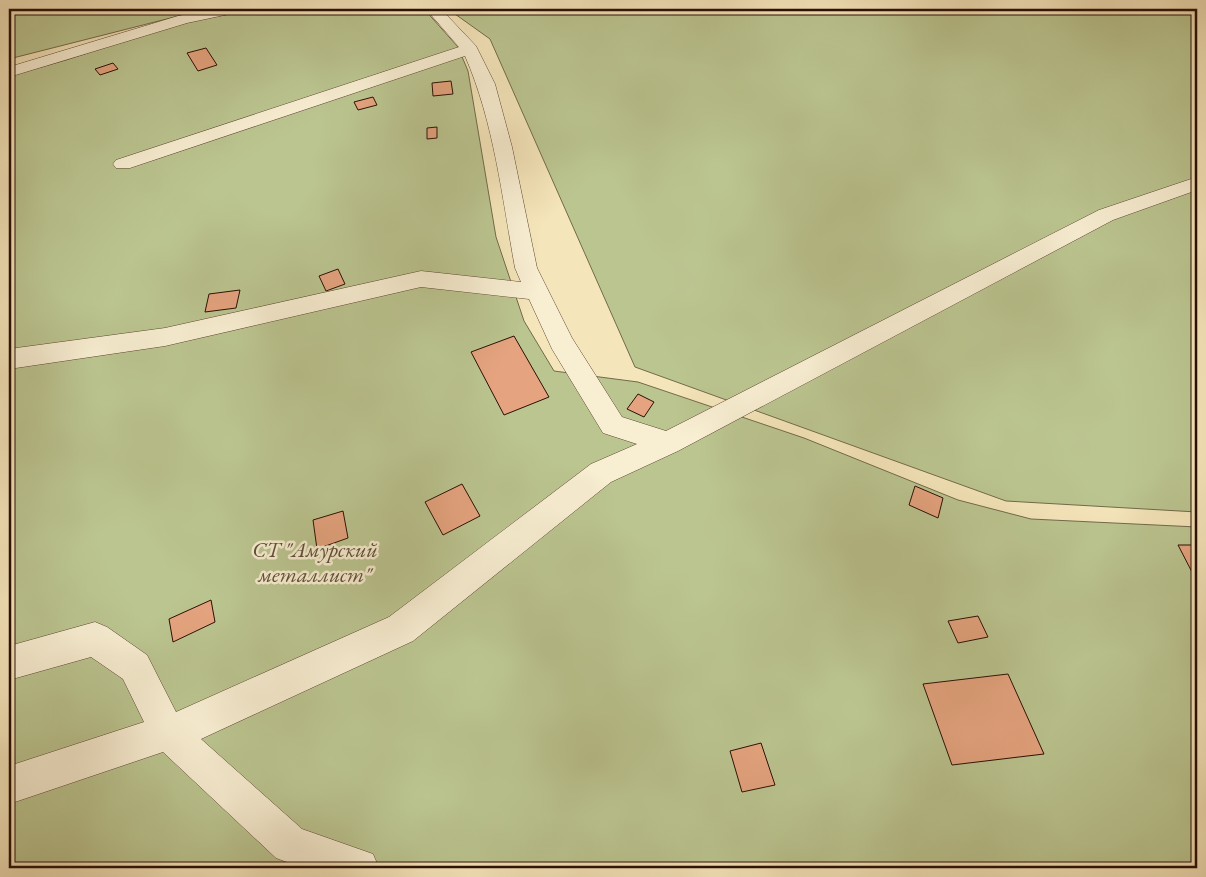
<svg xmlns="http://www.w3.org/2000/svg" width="1206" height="877" viewBox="0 0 1206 877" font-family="'EB Garamond',serif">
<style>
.green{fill:#bbc590;stroke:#726a4a}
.building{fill:#e5a47f;stroke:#2a0e05}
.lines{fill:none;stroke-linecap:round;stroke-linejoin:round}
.minor-casing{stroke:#5d4432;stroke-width:1}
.minor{fill:#f8eed2;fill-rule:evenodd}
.labels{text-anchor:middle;stroke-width:5;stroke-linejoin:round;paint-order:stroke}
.park-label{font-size:22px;font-style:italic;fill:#5d4e36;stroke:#f8eed2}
</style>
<rect width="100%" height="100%" fill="#f5e5ba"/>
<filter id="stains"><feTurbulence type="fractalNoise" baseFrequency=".004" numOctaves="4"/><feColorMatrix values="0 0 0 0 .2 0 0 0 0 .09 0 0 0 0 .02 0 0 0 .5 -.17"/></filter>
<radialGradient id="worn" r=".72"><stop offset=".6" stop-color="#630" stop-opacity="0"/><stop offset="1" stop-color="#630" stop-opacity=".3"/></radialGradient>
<!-- green -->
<g class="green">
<path d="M 9,9 L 206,9 L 9,59 Z"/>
<path d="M 252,9 L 424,9 L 458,47 L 468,71 L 496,237 L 524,321 L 554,371 L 638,382 L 804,438 L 958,500 L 1031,519 L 1197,527 L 1197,868 L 9,868 L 9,76 L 66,60 L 170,26 Z"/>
<path d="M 448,9 L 1197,9 L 1197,512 L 1006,501 L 635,367 L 490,39 Z"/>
</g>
<!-- building -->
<g class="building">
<path d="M 354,9 L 380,9 L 356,13 Z"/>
<path d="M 206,48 L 217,65 L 198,71 L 187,53 Z"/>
<path d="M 113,63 L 118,69 L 100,75 L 95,69 Z"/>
<path d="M 451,81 L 453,94 L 433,96 L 432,83 Z"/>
<path d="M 373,97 L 377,105 L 358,110 L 354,102 Z"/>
<path d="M 437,127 L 437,138 L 427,139 L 427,128 Z"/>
<path d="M 338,269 L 345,284 L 326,291 L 319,276 Z"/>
<path d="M 240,290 L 236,308 L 205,312 L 209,294 Z"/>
<path d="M 514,336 L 549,397 L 504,415 L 471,352 Z"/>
<path d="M 638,394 L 654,402 L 644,417 L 627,409 Z"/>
<path d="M 462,484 L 480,516 L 443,535 L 425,502 Z"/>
<path d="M 915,486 L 943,498 L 938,518 L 909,505 Z"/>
<path d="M 343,511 L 348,538 L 317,549 L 313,520 Z"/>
<path d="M 1178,545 L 1197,545 L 1197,574 L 1193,574 Z"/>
<path d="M 211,600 L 215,622 L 173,642 L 169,619 Z"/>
<path d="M 978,616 L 988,637 L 958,643 L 948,621 Z"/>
<path d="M 1008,674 L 1044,754 L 952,765 L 923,684 Z"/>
<path d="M 761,743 L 775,785 L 742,792 L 730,751 Z"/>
</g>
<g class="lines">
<!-- minor casing -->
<g class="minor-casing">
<g id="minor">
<path d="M 212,9 L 242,9 L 239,12 L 187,23 L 9,77 L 9,67 L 178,16 Z"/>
<path d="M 426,9 L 441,9 L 476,46 L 495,84 L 512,147 L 537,268 L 572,338 L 622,417 L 666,431 L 1099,210 L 1197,177 L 1197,190 L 1113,220 L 678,451 L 611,482 L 413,641 L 201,739 L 302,829 L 373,854 L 379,868 L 303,868 L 276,858 L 163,752 L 9,804 L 9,766 L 144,722 L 123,679 L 91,657 L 9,680 L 9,646 L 95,622 L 107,627 L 147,655 L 176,712 L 389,617 L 591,464 L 637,444 L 603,433 L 552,349 L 529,299 L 421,287 L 165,346 L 9,369 L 9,349 L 165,328 L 421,271 L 521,282 L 515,268 C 502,197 494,122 465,56 L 130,168 L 116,168 L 113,164 L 116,160 L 459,47 Z"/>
</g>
</g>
<!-- minor -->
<use href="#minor" class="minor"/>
</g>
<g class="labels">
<!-- park labels -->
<g class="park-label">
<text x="315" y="557">СТ "Амурский<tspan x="315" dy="25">металлист"</tspan></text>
</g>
</g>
<!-- margin -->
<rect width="1206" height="877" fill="none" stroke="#f5e5ba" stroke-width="30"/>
<rect x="10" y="10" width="1186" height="857" fill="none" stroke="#2a0e05" stroke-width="2.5"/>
<rect x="15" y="15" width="1176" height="847" fill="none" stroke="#2a0e05"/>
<rect width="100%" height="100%" filter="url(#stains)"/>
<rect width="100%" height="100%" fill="url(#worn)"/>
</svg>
